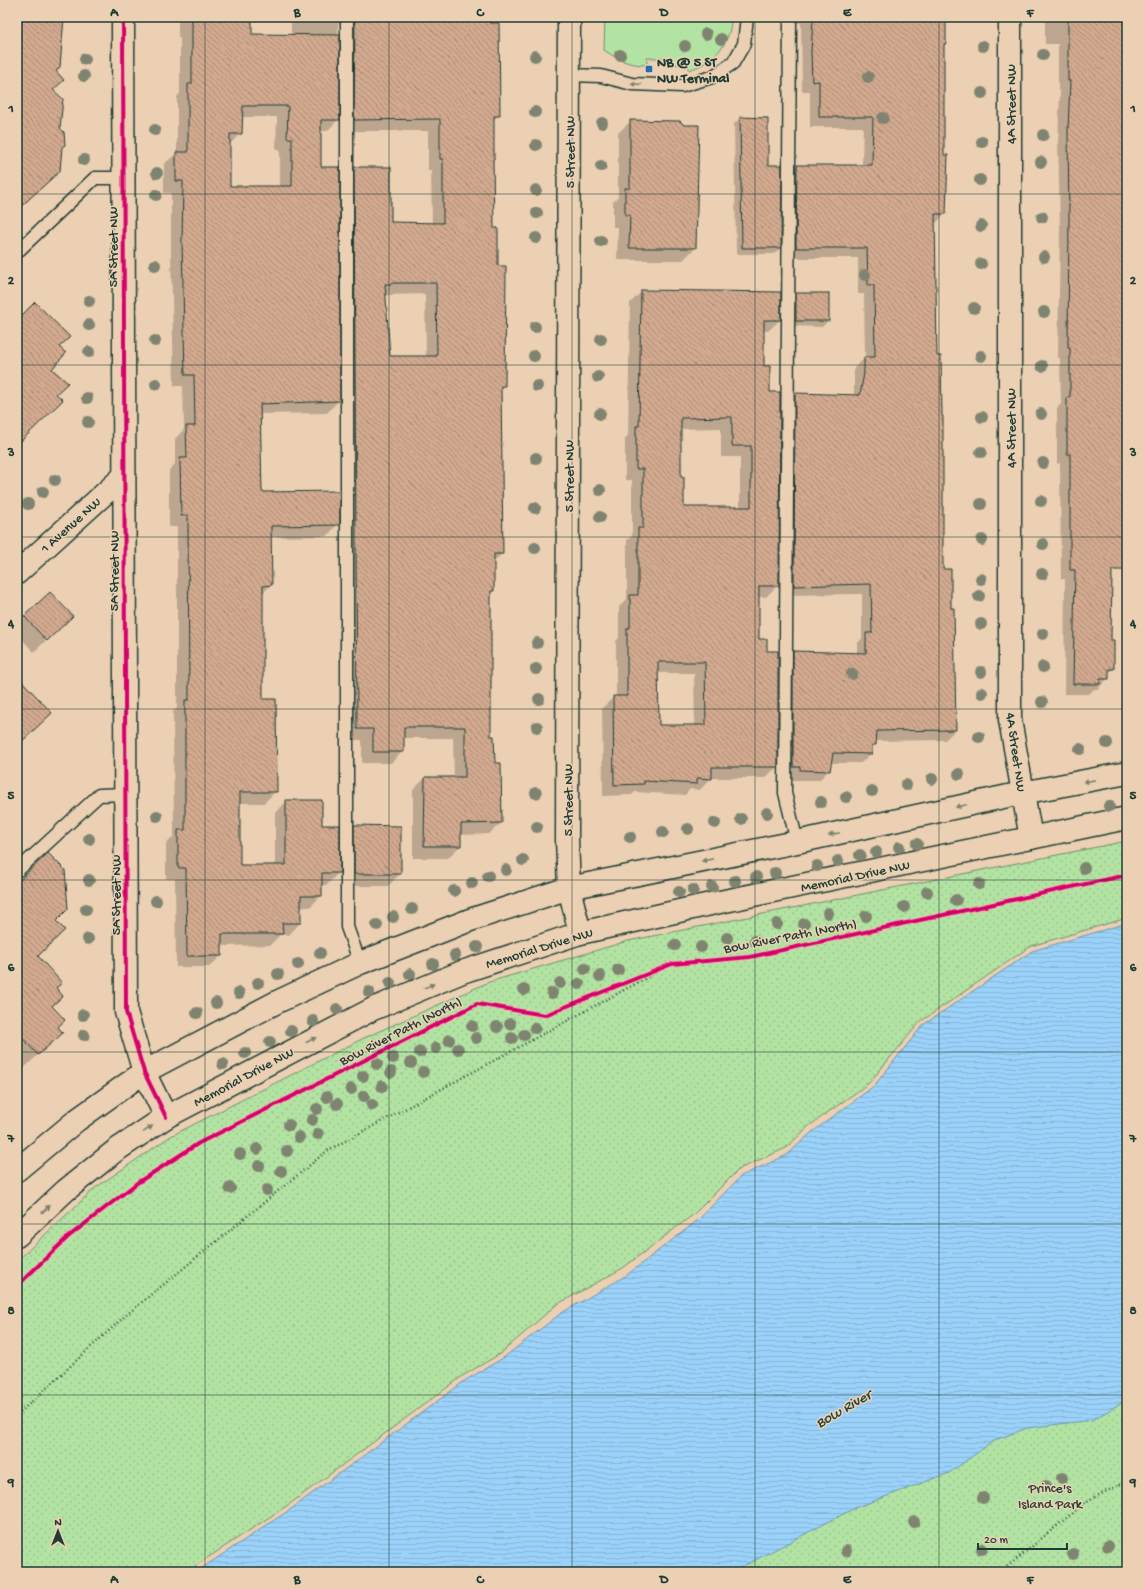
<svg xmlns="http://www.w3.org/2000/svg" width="1144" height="1589" viewBox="0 0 1144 1589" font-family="'Gochi Hand',sans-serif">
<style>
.grass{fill:#b3e3a3;stroke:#69906c}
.park{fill:url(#park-dots);stroke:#69906c}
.water{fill:url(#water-rules);stroke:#6996ab}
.shadow{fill:#0003;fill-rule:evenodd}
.building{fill:url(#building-back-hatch);stroke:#1f3d34;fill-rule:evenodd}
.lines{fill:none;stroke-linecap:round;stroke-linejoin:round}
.service-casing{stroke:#1f3d34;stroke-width:15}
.minor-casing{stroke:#1f3d34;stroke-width:25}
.secondary-casing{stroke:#1f3d34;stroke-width:25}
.path{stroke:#1f3d34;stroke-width:2.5;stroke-dasharray:1 3;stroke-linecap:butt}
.service{stroke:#ecd0b3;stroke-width:12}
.minor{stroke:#ecd0b3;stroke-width:22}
.secondary{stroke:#ecd0b3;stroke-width:22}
.cycleway-casing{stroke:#ecd0b3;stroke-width:6}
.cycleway{stroke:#d6006c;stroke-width:4}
.tree{fill:#7f8470}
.oneway{fill:#7b7f6d}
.grid{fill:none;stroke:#1f3d34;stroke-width:1;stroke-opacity:0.55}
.poi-dot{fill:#1f6fb2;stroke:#ecd0b3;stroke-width:1.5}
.labels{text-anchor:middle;stroke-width:3;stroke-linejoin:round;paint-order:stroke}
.poi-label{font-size:14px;font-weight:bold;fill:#1f3d34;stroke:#ecd0b3;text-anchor:start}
.street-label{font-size:14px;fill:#1f3d34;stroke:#ecd0b3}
.park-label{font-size:14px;fill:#26453a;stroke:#ecd0b3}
.water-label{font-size:15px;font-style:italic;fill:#25443e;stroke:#ecd0b3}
.neatline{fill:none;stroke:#1f3d34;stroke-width:1.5}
.grid-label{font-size:13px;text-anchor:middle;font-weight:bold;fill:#1f3d34}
</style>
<defs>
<pattern id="park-dots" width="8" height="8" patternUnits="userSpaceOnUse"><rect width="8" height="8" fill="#b3e3a3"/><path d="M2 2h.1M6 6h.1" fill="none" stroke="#9ac48d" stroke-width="1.8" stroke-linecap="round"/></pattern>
<pattern id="water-rules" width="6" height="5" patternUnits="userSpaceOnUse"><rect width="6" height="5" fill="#9bd2fa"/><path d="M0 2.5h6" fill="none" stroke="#85b5d7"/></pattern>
<pattern id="building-back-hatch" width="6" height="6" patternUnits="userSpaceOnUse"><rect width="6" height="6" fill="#d2a98f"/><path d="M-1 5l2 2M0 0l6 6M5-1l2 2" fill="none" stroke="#aa8b76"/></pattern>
</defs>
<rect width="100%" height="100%" fill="#ecd0b3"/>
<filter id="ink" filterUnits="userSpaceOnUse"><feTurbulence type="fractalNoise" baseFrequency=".025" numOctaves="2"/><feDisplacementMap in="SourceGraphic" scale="8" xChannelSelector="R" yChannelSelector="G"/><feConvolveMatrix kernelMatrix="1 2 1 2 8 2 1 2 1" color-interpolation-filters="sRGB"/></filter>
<g filter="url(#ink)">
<!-- grass -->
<path class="grass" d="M 605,17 L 731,17 C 732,43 713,63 689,70 L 688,64 L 665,65 L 664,58 L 647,58 L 647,65 C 628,65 619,60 604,50 Z"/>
<!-- park -->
<g class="park">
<path d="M 1127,841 L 1127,918 L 1031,946 L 920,1022 L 869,1083 L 809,1126 L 786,1148 L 739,1169 L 694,1214 L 623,1268 L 556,1305 L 500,1354 L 464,1375 L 291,1503 L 186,1572 L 17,1572 L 17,1261 L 95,1188 L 171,1136 L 364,1038 L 489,982 L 628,941 Z"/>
<path d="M 1127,1394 L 1127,1572 L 715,1572 L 1002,1427 Z"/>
</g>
<!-- water -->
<path class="water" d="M 1127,923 L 1127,1400 L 1092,1420 L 1027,1428 L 995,1440 L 949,1473 L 855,1508 L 732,1572 L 196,1572 L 291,1509 L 466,1380 L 503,1358 L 560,1314 L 627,1275 L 698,1220 L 741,1176 L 787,1155 L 811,1133 L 874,1086 L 923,1025 L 1032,951 Z"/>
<!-- shadow -->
<g class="shadow">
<path d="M 178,17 L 251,17 L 251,35 L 291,36 L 291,17 L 499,17 L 499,115 L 493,121 L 492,160 L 493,229 L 497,267 L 504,385 L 500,390 L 502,554 L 493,562 L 493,590 L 490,594 L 490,737 L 501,823 L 489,834 L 460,835 L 460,846 L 448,858 L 413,858 L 413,790 L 425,778 L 454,778 L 453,738 L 403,738 L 403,751 L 391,763 L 362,763 L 362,740 L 345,740 L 343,180 L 355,168 L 390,223 L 432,224 L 431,170 L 428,170 L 428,131 L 343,131 L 342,25 L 338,23 L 338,120 L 327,131 L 320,131 L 320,168 L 338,401 L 327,413 L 260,414 L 261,493 L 338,524 L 327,536 L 270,537 L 271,585 L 262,594 L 262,700 L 276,791 L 264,803 L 239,803 L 239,866 L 275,866 L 275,813 L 287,801 L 321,826 L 338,826 L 338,873 L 327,885 L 321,885 L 321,896 L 310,907 L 300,907 L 300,923 L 289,935 L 280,935 L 270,945 L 221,946 L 221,956 L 209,967 L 176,967 L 175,879 L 166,879 L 166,843 L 174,836 L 173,712 L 177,708 L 177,527 L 169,527 L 169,470 L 175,464 L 175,439 L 184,429 L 183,386 L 174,386 L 171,254 L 171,193 L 164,193 L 164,164 L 177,153 L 177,97 L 180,93 L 180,38 L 178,38 ZM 241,117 L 277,117 L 276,149 L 280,149 L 280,187 L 229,187 L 229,145 L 241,133 ZM 425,294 L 426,357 L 389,357 L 385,295 Z"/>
<path d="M 792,17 L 945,17 L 945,44 L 943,46 L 943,156 L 945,214 L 935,224 L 936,357 L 942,570 L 950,609 L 955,730 L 945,740 L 875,741 L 871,753 L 861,763 L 830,763 L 829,770 L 819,780 L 790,780 L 784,662 L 794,652 L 857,654 L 857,644 L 862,638 L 862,594 L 784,595 L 786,404 L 795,394 L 854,396 L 854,368 L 865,358 L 864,294 L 858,294 L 858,258 L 786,258 L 787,176 L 797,166 L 862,166 L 863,127 L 810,127 L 810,91 L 802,91 L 801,23 L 792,23 Z"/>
<path d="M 1045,17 L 1127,17 L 1127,519 L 1115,569 L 1111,572 L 1110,641 L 1113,669 L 1108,673 L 1108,678 L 1098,689 L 1094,689 L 1089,694 L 1064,694 L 1065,579 L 1061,579 L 1060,463 L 1057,464 L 1057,408 L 1061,404 L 1060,358 L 1058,358 L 1060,227 L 1058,142 L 1060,91 L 1058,91 L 1058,44 L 1045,44 Z"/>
<path d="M 740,118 L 766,166 L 780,248 L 774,254 L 736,254 L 734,124 Z"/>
<path d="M 631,121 L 695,248 L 683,260 L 617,260 L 618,227 L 613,227 L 613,202 L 618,197 L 618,133 Z"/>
<path d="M 642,291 L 780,320 L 768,331 L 763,331 L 763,367 L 778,585 L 766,597 L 758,597 L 758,640 L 777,767 L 765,778 L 711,778 L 700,790 L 690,789 L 685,795 L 635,792 L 632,795 L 603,796 L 602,708 L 614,697 L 616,697 L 616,641 L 619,638 L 619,607 L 627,599 L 627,540 L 632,536 L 632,480 L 625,480 L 625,439 L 628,435 L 630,303 ZM 721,428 L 721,457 L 740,457 L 740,508 L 683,508 L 680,429 ZM 657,673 L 694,673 L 695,726 L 658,726 Z"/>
<path d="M 796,294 L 828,321 L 822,327 L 790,326 L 790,300 Z"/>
<path d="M 25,617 L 59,628 L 34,652 L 17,634 L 17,625 Z"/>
<path d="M 355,826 L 400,874 L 388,886 L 343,886 L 343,839 Z"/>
<path d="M 17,884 L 55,921 L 36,957 L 55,989 L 62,996 L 51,1007 L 56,1027 L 61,1033 L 20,1072 L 17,1068 Z"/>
</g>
<!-- building -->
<g class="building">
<path d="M 17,17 L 64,17 L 60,67 L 56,71 L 64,80 L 53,90 L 63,99 L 60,128 L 64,132 L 65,145 L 62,147 L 60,171 L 17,210 Z"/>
<path d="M 192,17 L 252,17 L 252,34 L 340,35 L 340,120 L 321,120 L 321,167 L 340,167 L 340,401 L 260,404 L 262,492 L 340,491 L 340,525 L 271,526 L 272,585 L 263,586 L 263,699 L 276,699 L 277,792 L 240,792 L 240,865 L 286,865 L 286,800 L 322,800 L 322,825 L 340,825 L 340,873 L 322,873 L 322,896 L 301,896 L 301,923 L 282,923 L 283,934 L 222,934 L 222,956 L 187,956 L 186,868 L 178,868 L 178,830 L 185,830 L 185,700 L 189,700 L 188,515 L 181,516 L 180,458 L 187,458 L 186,426 L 195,426 L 194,375 L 185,375 L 182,242 L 183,181 L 176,181 L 176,152 L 188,152 L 188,84 L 192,84 ZM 243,106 L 288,106 L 287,138 L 292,138 L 292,186 L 230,186 L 230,134 L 242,134 Z"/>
<path d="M 355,17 L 490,17 L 490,23 L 499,23 L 500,116 L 494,116 L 494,159 L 493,159 L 494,228 L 498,228 L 498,266 L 506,266 L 505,386 L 501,386 L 503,554 L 494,554 L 494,591 L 491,591 L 491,736 L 494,736 L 495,763 L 501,763 L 502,823 L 461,824 L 461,846 L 424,846 L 425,777 L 465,777 L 465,727 L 404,727 L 404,752 L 373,752 L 373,729 L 357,729 L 354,167 L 391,167 L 391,222 L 443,223 L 443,159 L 440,159 L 440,119 L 354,120 ZM 391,283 L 436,283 L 437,356 L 390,356 L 385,284 L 391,284 Z"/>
<path d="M 1068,17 L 1127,17 L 1127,570 L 1112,570 L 1111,640 L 1114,640 L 1114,669 L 1109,669 L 1109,679 L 1100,679 L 1100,684 L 1073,684 L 1075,570 L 1070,570 L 1070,454 L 1067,454 L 1067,397 L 1070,397 L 1070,348 L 1068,348 L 1069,217 L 1068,131 L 1070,81 L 1068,81 Z"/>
<path d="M 873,18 L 946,19 L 946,44 L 944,44 L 944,155 L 948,155 L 946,214 L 935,214 L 937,356 L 941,356 L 942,416 L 943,416 L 943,569 L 951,569 L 951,608 L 954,608 L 956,730 L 877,731 L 876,745 L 872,745 L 872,754 L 833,753 L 830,771 L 800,770 L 800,767 L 793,767 L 793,651 L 866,653 L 866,633 L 872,633 L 871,584 L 794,586 L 795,393 L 860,395 L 864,373 L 864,357 L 875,357 L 874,285 L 868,285 L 867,248 L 796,248 L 797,165 L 872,165 L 873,117 L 819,117 L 819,81 L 812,82 L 811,52 L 813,20 L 873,21 Z"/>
<path d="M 740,117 L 768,118 L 768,165 L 782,165 L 781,248 L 742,248 Z"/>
<path d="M 630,120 L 680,121 L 684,125 L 699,125 L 696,248 L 629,248 L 630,215 L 625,215 L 625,188 L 630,188 Z"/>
<path d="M 641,290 L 781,292 L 781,320 L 764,320 L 764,366 L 770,366 L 770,392 L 780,392 L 779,586 L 759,586 L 759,639 L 767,639 L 767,651 L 778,651 L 778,767 L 712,767 L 712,779 L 697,778 L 697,784 L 644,781 L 644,784 L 614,785 L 613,696 L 627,696 L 627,628 L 630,628 L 630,595 L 638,595 L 638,528 L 643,528 L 643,469 L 636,469 L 636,426 L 639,426 ZM 732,417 L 732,446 L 751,446 L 751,507 L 684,507 L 684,477 L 681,477 L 681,418 ZM 658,662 L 705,662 L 706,725 L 659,725 Z"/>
<rect x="796" y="293" width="33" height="28"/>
<path d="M 35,302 L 70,337 L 59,347 L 66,353 L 52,369 L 68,383 L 56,394 L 63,400 L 17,445 L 17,320 Z"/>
<path d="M 50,592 L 73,616 L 47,641 L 24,616 Z"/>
<path d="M 17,676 L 52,713 L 17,746 Z"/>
<path d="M 354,825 L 401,826 L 401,874 L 354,874 Z"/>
<path d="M 48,853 L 65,870 L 68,909 L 56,921 L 65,930 L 38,956 L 62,983 L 56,988 L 63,996 L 52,1006 L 65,1020 L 58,1027 L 63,1033 L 38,1055 L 17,1032 L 17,883 Z"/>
</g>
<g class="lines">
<!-- service casing -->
<g class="service-casing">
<g id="service">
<path d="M 347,17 L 347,927 L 360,963"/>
<path d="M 790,17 L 785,793 L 797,842"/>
<path d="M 569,75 L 601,76 L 632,84 L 682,86 L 712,77 L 733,63 L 744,44 L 747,17"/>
<path d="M 17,252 L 95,178 L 123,178"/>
<path d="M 17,871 L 99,795 L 125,794"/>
</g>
</g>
<!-- minor casing -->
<g class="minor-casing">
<g id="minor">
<path d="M 123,17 L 126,1012 L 144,1072 L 166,1117"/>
<path d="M 569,17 L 567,839 L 569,888 L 580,933"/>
<path d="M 1010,17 L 1010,720 L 1031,838"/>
<path d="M 17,573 L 124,476"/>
</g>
</g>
<!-- secondary casing -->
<g class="secondary-casing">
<g id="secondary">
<path d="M 17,1170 L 77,1120 L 144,1072 L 277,1002 L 360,963 L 470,920 L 569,888 L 797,842 L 1022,793 L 1127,773"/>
<path d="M 17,1236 L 65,1191 L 115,1151 L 166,1117 L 373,1009 L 462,972 L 580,933 L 715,903 L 1127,818"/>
</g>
</g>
<!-- path -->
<g class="path">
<path d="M 17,1415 L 125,1316 L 327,1151 L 672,964"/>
<path d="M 1001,1572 L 1087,1501 L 1127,1481"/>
</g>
<!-- service -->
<use href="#service" class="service"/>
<!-- minor -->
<use href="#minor" class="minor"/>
<!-- secondary -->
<use href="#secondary" class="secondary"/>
<!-- cycleway casing -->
<g class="cycleway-casing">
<g id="cycleway">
<path d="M 123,17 L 126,1012 L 144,1072 L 166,1117"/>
<path d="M 17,1286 L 68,1237 L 137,1183 L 199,1143 L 477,1004 L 545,1015 L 672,964 L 750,957 L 1127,875"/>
</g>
</g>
<!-- cycleway -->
<use href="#cycleway" class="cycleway"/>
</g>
<!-- trees -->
<g class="tree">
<circle cx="706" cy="34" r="6"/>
<circle cx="721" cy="39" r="6"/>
<circle cx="685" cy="46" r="6"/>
<circle cx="983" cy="46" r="6"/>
<circle cx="620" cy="55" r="6"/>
<circle cx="1043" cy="55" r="6"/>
<circle cx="535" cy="56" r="6"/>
<circle cx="85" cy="59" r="6"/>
<circle cx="84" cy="76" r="6"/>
<circle cx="868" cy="77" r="6"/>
<circle cx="982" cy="93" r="6"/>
<circle cx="535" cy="112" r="6"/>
<circle cx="883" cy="118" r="6"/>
<circle cx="602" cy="123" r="6"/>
<circle cx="155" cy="130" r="6"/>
<circle cx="1043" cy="135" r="6"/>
<circle cx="982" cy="142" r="6"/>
<circle cx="536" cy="145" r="6"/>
<circle cx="84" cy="160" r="6"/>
<circle cx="1041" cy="162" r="6"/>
<circle cx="601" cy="166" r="6"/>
<circle cx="157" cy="173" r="6"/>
<circle cx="980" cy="180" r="6"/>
<circle cx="536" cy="190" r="6"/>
<circle cx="156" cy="195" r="6"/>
<circle cx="537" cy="213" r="6"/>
<circle cx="1042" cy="217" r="6"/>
<circle cx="981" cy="226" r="6"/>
<circle cx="536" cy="238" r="6"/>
<circle cx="601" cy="241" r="6"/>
<circle cx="1044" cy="257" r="6"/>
<circle cx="981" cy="264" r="6"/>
<circle cx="155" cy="265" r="6"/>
<circle cx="865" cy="275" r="6"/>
<circle cx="89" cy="301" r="6"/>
<circle cx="974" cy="308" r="6"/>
<circle cx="1044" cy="312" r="6"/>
<circle cx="89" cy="325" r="6"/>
<circle cx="535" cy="327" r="6"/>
<circle cx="601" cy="339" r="6"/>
<circle cx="155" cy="341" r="6"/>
<circle cx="89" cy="352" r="6"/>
<circle cx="534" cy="356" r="6"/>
<circle cx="981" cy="356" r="6"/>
<circle cx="1042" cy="366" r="6"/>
<circle cx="598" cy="377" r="6"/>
<circle cx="156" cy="384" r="6"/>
<circle cx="537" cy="386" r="6"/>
<circle cx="87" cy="398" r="6"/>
<circle cx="600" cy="414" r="6"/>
<circle cx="1041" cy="414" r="6"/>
<circle cx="982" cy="417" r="6"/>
<circle cx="88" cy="422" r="6"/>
<circle cx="981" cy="452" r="6"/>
<circle cx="536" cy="458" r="6"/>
<circle cx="1043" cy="463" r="6"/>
<circle cx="55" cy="480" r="6"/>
<circle cx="600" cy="490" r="6"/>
<circle cx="43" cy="492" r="6"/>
<circle cx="1041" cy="501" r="6"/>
<circle cx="28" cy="504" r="6"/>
<circle cx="981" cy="504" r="6"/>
<circle cx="535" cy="508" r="6"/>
<circle cx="600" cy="517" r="6"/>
<circle cx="982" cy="540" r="6"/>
<circle cx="1043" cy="544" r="6"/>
<circle cx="535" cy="548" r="6"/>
<circle cx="1042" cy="574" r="6"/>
<circle cx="981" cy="579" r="6"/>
<circle cx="979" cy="596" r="6"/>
<circle cx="981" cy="624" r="6"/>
<circle cx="1043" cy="634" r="6"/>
<circle cx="537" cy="643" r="6"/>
<circle cx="1043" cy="667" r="6"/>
<circle cx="536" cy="669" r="6"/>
<circle cx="981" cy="672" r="6"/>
<circle cx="852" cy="674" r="6"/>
<circle cx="982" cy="693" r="6"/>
<circle cx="539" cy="699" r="6"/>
<circle cx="1042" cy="702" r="6"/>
<circle cx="537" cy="727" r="6"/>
<circle cx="979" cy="737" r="6"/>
<circle cx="1107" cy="743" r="6"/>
<circle cx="1080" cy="749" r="6"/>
<circle cx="959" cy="774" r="6"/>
<circle cx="932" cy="779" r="6"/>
<circle cx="906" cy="785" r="6"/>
<circle cx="872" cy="791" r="6"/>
<circle cx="536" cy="793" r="6"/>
<circle cx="846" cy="797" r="6"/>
<circle cx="821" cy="802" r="6"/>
<circle cx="1109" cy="806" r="6"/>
<circle cx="767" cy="813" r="6"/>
<circle cx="157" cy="816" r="6"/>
<circle cx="741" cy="819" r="6"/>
<circle cx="715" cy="823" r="6"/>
<circle cx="537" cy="827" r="6"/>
<circle cx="688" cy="829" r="6"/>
<circle cx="663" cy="832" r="6"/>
<circle cx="630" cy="837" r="6"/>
<circle cx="89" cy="839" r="6"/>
<circle cx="917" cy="844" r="6"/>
<circle cx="899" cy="847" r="6"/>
<circle cx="876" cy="852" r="6"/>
<circle cx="860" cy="855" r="6"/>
<circle cx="523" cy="860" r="6"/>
<circle cx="838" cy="861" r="6"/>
<circle cx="817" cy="866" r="6"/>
<circle cx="1084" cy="868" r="6"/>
<circle cx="506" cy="870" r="6"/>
<circle cx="775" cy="873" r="6"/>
<circle cx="488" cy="876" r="6"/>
<circle cx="756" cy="877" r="6"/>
<circle cx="89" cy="880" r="6"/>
<circle cx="735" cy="881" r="6"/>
<circle cx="472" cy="883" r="6"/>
<circle cx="979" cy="884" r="6"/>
<circle cx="712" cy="887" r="6"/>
<circle cx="693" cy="890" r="6"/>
<circle cx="454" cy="891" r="6"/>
<circle cx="679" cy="892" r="6"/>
<circle cx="927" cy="892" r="6"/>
<circle cx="956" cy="900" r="6"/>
<circle cx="156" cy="901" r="6"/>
<circle cx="904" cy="907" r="6"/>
<circle cx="86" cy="909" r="6"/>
<circle cx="412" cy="909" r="6"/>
<circle cx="828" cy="913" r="6"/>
<circle cx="866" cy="916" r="6"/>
<circle cx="393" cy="917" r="6"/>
<circle cx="777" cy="924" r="6"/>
<circle cx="804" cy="924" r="6"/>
<circle cx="377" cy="925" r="6"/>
<circle cx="727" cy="938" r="6"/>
<circle cx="88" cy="939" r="6"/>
<circle cx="755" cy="941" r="6"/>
<circle cx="675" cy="945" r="6"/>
<circle cx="477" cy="947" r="6"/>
<circle cx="701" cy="947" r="6"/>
<circle cx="320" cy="953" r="6"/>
<circle cx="455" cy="955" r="6"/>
<circle cx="298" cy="964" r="6"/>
<circle cx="433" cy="964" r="6"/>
<circle cx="585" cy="969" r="6"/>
<circle cx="618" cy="970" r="6"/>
<circle cx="278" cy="974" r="6"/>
<circle cx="410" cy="974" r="6"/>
<circle cx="600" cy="976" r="6"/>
<circle cx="258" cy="983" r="6"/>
<circle cx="390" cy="983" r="6"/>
<circle cx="560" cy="983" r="6"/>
<circle cx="579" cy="984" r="6"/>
<circle cx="524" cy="990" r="6"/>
<circle cx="369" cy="992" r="6"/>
<circle cx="239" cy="993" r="6"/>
<circle cx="552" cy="993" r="6"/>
<circle cx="216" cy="1003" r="6"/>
<circle cx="337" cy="1009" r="6"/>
<circle cx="197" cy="1013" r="6"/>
<circle cx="83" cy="1015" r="6"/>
<circle cx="313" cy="1021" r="6"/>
<circle cx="510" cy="1024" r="6"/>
<circle cx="472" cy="1026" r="6"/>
<circle cx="497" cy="1027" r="6"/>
<circle cx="535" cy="1028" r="6"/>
<circle cx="291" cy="1031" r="6"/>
<circle cx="84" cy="1035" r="6"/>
<circle cx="524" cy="1035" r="6"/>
<circle cx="476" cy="1038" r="6"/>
<circle cx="512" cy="1038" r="6"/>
<circle cx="449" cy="1040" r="6"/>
<circle cx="270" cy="1042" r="6"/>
<circle cx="436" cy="1048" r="6"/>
<circle cx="458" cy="1049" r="6"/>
<circle cx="420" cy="1052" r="6"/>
<circle cx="245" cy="1053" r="6"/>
<circle cx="393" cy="1058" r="6"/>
<circle cx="411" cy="1063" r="6"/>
<circle cx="223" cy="1064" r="6"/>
<circle cx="377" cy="1064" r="6"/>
<circle cx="391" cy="1072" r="6"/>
<circle cx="423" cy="1072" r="6"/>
<circle cx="363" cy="1076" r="6"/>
<circle cx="382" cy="1086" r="6"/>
<circle cx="351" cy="1089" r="6"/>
<circle cx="364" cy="1096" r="6"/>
<circle cx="327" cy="1097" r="6"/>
<circle cx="337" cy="1104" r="6"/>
<circle cx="372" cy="1105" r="6"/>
<circle cx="317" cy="1109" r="6"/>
<circle cx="312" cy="1120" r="6"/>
<circle cx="289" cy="1125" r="6"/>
<circle cx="318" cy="1134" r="6"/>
<circle cx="299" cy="1137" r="6"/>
<circle cx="257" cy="1149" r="6"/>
<circle cx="287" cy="1151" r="6"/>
<circle cx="240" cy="1154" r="6"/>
<circle cx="259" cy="1166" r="6"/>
<circle cx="281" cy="1171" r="6"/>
<circle cx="230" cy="1188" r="6"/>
<circle cx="267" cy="1190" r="6"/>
<circle cx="1062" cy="1478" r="6"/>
<circle cx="1046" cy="1486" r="6"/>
<circle cx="983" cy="1498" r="6"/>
<circle cx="914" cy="1522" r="6"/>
<circle cx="1108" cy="1546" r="6"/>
<circle cx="982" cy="1549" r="6"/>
<circle cx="846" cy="1551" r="6"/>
<circle cx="1073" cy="1554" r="6"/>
</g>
<!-- one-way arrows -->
<defs><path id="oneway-solid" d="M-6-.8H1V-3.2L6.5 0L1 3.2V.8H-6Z"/></defs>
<g class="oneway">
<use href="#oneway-solid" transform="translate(636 84) rotate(-176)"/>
<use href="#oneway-solid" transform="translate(1089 781) rotate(169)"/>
<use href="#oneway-solid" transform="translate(961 806) rotate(168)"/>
<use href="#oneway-solid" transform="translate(834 834) rotate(168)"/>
<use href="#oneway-solid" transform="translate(707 860) rotate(169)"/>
<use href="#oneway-solid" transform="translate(429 986) rotate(-23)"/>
<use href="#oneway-solid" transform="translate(311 1040) rotate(-27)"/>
<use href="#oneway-solid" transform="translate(148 1129) rotate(-34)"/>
<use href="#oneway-solid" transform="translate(46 1209) rotate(-43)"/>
</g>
</g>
<!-- grid -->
<path class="grid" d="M 205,17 L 205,1572M 389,17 L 389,1572M 572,17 L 572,1572M 755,17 L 755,1572M 939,17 L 939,1572M 17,194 L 1127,194M 17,365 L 1127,365M 17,537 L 1127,537M 17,709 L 1127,709M 17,880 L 1127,880M 17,1052 L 1127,1052M 17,1224 L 1127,1224M 17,1395 L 1127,1395"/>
<!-- markers -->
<rect class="poi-dot" x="645" y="65" width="8" height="8" rx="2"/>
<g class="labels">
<!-- poi labels -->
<g class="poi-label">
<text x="657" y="66">NB @ 5 ST<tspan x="657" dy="16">NW Terminal</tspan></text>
</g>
<!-- street labels -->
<g class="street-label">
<text transform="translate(1010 104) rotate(-90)" y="5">4A Street NW</text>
<text transform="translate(569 152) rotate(-90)" y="5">5 Street NW</text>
<text transform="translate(112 247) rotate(-90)" y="5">5A Street NW</text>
<text transform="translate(1010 428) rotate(-90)" y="5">4A Street NW</text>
<text transform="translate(568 476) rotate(-90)" y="5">5 Street NW</text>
<text transform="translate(70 524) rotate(-42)" y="5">1 Avenue NW</text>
<text transform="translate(113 571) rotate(-90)" y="5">5A Street NW</text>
<text transform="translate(1017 752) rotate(82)" y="5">4A Street NW</text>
<text transform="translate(567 800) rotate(-90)" y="5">5 Street NW</text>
<text transform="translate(855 875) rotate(-12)" y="5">Memorial Drive NW</text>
<text transform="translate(115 895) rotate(-90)" y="5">5A Street NW</text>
<text transform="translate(790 935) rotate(-11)" y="5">Bow River Path (North)</text>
<text transform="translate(539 947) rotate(-17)" y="5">Memorial Drive NW</text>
<text transform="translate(400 1030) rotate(-27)" y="5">Bow River Path (North)</text>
<text transform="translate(243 1076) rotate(-28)" y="5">Memorial Drive NW</text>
</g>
<!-- park labels -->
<g class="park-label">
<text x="1050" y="1492">Prince's<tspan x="1050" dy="16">Island Park</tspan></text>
</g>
<!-- water labels -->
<g class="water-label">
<text transform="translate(843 1408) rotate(-30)" y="5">Bow River</text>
</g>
</g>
<!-- margin -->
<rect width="1144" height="1589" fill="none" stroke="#ecd0b3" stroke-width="44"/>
<!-- north arrow -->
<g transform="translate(58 1531)" stroke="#ecd0b3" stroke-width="3" paint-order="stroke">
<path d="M0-3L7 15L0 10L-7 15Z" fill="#1f3d34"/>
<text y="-6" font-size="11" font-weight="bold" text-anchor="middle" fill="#1f3d34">N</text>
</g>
<!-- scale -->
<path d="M978 1543v6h89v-6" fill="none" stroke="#1f3d34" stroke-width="2"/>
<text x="984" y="1543" font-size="12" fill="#1f3d34" stroke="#ecd0b3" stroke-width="3" paint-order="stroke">20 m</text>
<rect x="22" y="22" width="1100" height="1545" class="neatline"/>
<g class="grid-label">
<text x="114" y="16">A</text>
<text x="297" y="16">B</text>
<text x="480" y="16">C</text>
<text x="664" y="16">D</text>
<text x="847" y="16">E</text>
<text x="1030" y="16">F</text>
<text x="11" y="112">1</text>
<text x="1133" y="112">1</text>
<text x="11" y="284">2</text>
<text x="1133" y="284">2</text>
<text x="11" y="456">3</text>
<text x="1133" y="456">3</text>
<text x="11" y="627">4</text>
<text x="1133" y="627">4</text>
<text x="11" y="799">5</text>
<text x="1133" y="799">5</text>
<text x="11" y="971">6</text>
<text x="1133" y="971">6</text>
<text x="11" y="1142">7</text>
<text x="1133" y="1142">7</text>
<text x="11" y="1314">8</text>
<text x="1133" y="1314">8</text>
<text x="11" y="1486">9</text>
<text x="1133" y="1486">9</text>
<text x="114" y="1583">A</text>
<text x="297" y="1583">B</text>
<text x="480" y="1583">C</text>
<text x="664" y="1583">D</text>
<text x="847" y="1583">E</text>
<text x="1030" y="1583">F</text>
</g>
</svg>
